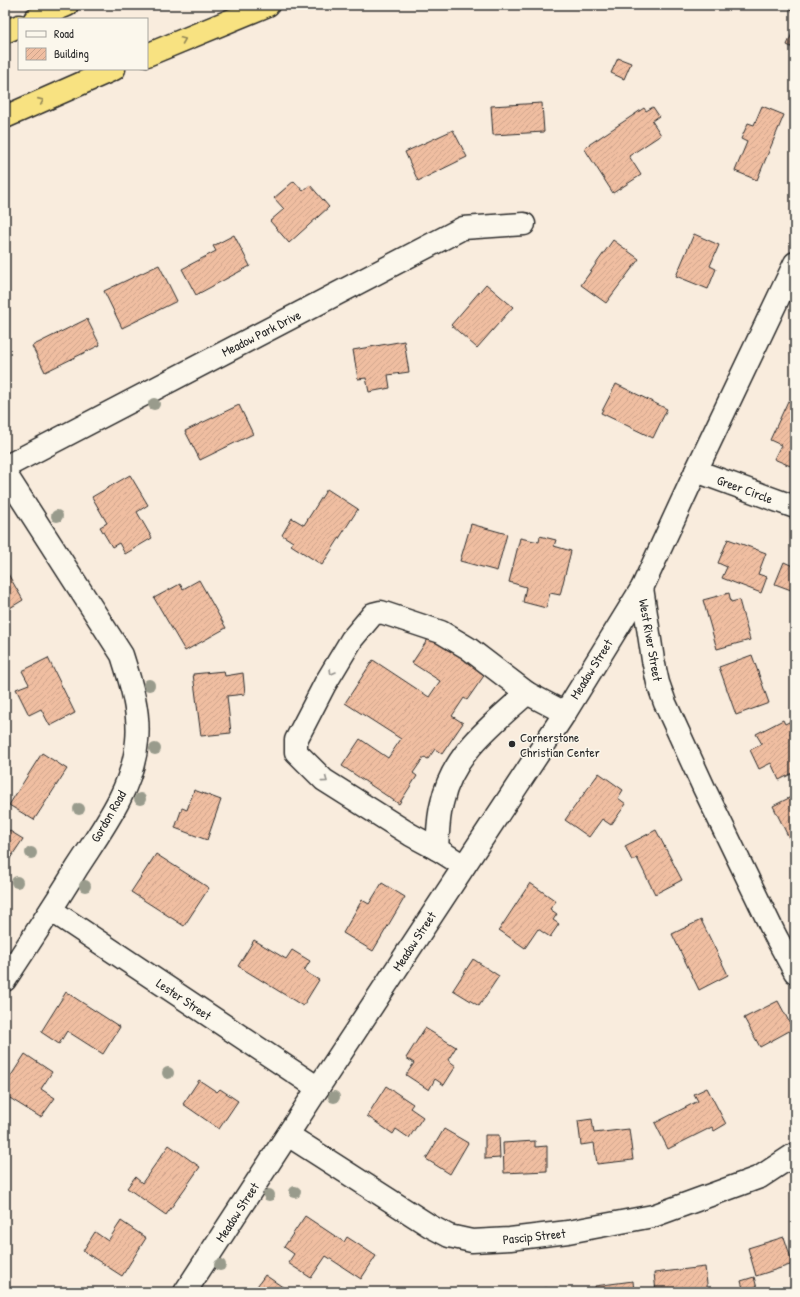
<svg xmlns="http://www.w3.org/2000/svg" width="800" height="1297" viewBox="0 0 800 1297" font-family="'Patrick Hand',sans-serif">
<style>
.building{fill:url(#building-hatch);stroke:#2b2b2b}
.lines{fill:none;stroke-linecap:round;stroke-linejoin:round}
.minor-casing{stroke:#2b2b2b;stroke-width:25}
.highway-casing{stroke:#2b2b2b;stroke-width:25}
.minor{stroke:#fbf7ec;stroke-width:22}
.highway{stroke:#f8e281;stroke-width:22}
.tree{fill:#999b8c}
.oneway{stroke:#928656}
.oneway2{stroke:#93918c}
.poi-dot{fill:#2b2b2b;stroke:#fbf7ec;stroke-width:1.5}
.labels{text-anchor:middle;stroke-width:3;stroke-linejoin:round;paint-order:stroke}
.street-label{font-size:13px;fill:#2b2b2b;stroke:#fbf7ec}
.poi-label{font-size:13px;fill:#2b2b2b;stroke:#fbf7ec;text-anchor:start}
</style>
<defs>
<pattern id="building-hatch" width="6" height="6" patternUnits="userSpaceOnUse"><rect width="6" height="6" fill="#f0bea1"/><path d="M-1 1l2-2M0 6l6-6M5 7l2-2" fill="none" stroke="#cea38b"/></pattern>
</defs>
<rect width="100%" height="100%" fill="#f9ecdd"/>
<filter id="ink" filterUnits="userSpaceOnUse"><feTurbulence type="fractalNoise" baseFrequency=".025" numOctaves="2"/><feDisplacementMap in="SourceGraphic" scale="8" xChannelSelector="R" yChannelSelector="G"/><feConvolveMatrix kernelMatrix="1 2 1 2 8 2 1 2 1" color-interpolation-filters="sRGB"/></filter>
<g filter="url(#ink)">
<!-- building -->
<g class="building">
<path d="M 792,5 L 795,5 L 795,12 L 790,10 Z"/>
<path d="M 795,27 L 795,49 L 787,45 Z"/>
<path d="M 618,58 L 631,63 L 624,79 L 611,73 Z"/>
<path d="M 542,103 L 544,132 L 493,135 L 491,106 Z"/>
<path d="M 762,106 L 784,115 L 757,180 L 735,171 L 747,142 L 741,139 L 748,123 L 754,125 Z"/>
<path d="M 653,107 L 659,116 L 652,121 L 661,135 L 629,156 L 641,175 L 613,193 L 584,148 L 644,108 L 646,111 Z"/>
<path d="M 453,130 L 467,157 L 418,181 L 405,152 Z"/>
<path d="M 294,181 L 303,191 L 310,185 L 329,207 L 289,243 L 270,221 L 284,209 L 274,198 Z"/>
<path d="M 694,234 L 719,245 L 710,266 L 716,269 L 708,289 L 676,276 Z"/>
<path d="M 234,235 L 250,266 L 196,295 L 182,269 L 216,251 L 213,246 Z"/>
<path d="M 613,240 L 639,259 L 606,303 L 581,285 Z"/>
<path d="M 159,265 L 177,301 L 122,328 L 104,291 Z"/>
<path d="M 486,284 L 513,307 L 477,348 L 451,325 Z"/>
<path d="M 87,319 L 100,345 L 45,372 L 32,346 Z"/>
<path d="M 404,341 L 409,372 L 388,375 L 390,388 L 369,392 L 366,378 L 358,379 L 353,350 Z"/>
<path d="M 616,384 L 667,409 L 653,438 L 601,413 Z"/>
<path d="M 788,401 L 795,405 L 795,468 L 774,459 L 781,445 L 770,440 Z"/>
<path d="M 239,405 L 253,434 L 200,460 L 185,431 Z"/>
<path d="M 130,475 L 148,505 L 137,512 L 152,538 L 125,554 L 119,543 L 112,547 L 100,527 L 107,523 L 92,497 Z"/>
<path d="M 327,489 L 358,509 L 322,565 L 291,545 L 293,542 L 282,535 L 292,518 L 304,525 Z"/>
<path d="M 471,524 L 507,534 L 497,571 L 460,561 Z"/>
<path d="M 540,536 L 556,540 L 554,546 L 571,551 L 560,595 L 550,593 L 546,608 L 523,602 L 526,587 L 509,582 L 520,538 L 539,542 Z"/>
<path d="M 728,539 L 766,553 L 758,574 L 767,577 L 761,593 L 722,578 L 727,567 L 718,563 Z"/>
<path d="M 784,562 L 795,567 L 795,579 L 791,590 L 775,584 Z"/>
<path d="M 8,574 L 23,600 L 5,611 L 5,576 Z"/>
<path d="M 199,580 L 226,628 L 185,651 L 154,598 L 180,584 L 183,589 Z"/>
<path d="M 729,593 L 731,602 L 739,600 L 750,640 L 717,649 L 703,600 Z"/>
<path d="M 432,633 L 488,670 L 467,700 L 464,698 L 452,716 L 463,723 L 442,754 L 435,749 L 428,759 L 424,757 L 413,773 L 417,776 L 399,804 L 342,766 L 360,739 L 388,758 L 401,739 L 345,703 L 373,660 L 429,697 L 440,681 L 412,663 Z"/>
<path d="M 752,655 L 769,703 L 736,715 L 719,667 Z"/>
<path d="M 48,658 L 75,713 L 50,726 L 41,709 L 29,715 L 16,689 L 29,684 L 22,671 Z"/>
<path d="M 224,671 L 225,676 L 243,673 L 245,694 L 227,696 L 231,733 L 201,736 L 193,674 Z"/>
<path d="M 783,720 L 785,724 L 793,720 L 795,724 L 795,731 L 790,733 L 795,744 L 795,772 L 779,780 L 771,763 L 759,769 L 750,750 L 762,744 L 756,734 Z"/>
<path d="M 42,753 L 67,769 L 34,820 L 9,805 Z"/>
<path d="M 599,773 L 623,790 L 618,798 L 626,804 L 611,825 L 602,819 L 589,837 L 565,820 Z"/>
<path d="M 194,790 L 221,800 L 207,840 L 175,828 L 182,808 L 187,810 Z"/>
<path d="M 795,795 L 795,836 L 789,838 L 773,806 Z"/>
<path d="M 5,828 L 23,839 L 5,866 Z"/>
<path d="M 656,830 L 682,880 L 655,894 L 637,858 L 632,861 L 625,846 Z"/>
<path d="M 156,854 L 209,888 L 184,926 L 131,892 Z"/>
<path d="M 382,883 L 405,897 L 373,951 L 343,933 L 362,900 L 369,904 Z"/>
<path d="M 530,883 L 556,901 L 550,909 L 557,914 L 553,920 L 559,924 L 550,937 L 538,929 L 525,948 L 499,930 Z"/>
<path d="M 701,920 L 728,975 L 699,990 L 672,934 Z"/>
<path d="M 254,940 L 286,959 L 292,950 L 310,961 L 304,971 L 319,980 L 303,1006 L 238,966 Z"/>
<path d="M 473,959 L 499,976 L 479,1006 L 453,990 Z"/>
<path d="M 66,992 L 120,1027 L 103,1054 L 67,1031 L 59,1044 L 41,1032 Z"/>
<path d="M 778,1001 L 793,1029 L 760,1047 L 744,1018 Z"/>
<path d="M 425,1028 L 456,1047 L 448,1060 L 456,1066 L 444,1085 L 435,1079 L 429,1090 L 406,1075 L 414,1063 L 406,1058 Z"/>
<path d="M 25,1054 L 52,1072 L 41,1089 L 55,1098 L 42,1116 L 40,1117 L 5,1095 L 5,1085 Z"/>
<path d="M 199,1080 L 217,1092 L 220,1089 L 238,1101 L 219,1129 L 183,1104 Z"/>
<path d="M 386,1086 L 413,1104 L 410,1108 L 423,1117 L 409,1138 L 396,1129 L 393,1134 L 367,1116 Z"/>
<path d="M 707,1088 L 726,1124 L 714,1131 L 712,1127 L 668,1149 L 655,1123 L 698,1101 L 694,1094 Z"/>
<path d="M 592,1119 L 594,1133 L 629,1129 L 633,1160 L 597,1164 L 594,1143 L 581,1145 L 578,1121 Z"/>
<path d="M 444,1129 L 468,1143 L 450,1174 L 426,1159 Z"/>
<path d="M 485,1135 L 499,1135 L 500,1158 L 485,1159 Z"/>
<path d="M 535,1141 L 535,1147 L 547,1146 L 547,1171 L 504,1173 L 503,1143 Z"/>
<path d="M 169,1145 L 200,1167 L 166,1215 L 127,1188 L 135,1177 L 142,1183 Z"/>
<path d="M 305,1216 L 344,1242 L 347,1237 L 376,1256 L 361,1279 L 326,1256 L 311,1278 L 288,1263 L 294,1254 L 284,1247 Z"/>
<path d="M 121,1221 L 146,1238 L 122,1276 L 83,1251 L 95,1232 L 108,1241 Z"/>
<path d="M 784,1237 L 793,1264 L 756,1276 L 748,1248 Z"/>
<path d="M 705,1267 L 708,1292 L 656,1292 L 654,1273 Z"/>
<path d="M 265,1275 L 290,1292 L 253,1292 Z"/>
<path d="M 754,1277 L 758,1292 L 744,1292 L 741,1281 Z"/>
<path d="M 633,1281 L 634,1292 L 596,1292 L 595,1286 Z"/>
<path d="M 66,1288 L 72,1292 L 63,1292 Z"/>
<path d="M 547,1288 L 547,1292 L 510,1292 Z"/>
</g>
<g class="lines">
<!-- minor casing -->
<g class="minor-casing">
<g id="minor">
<path d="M 5,467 L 463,228 L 524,224"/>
<path d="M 696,471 L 795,507"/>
<path d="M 5,473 L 122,655 C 131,683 140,712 137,741 C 133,789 102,829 77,868 C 54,906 29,943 5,980"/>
<path d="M 642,588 L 653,660 L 658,683 L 665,703 L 704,788 L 775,935 L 795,972"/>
<path d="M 437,849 C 438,834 438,817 442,803 C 452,754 493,724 527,693"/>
<path d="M 464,866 L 437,849 L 411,835 L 324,780 L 296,752 L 296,740 L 325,684 L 352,639 L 373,614 L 381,612 L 441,632 L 468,648 L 527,693 L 565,713"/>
<path d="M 51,910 L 318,1088"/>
<path d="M 288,1135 L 430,1226 L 449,1236 L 472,1241 L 510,1239 L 568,1232 L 653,1216 L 760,1177 L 795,1154"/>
<path d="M 185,1292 L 318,1088 L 565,713 L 642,588 L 696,471 L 795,263"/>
</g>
</g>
<!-- highway casing -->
<g class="highway-casing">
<g id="highway">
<path d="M 35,19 L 67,5"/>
<path d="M 5,32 L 19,26"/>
<path d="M 147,55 L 268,5"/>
<path d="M 5,117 L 114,69"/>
</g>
</g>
<!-- minor -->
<use href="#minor" class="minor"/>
<!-- highway -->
<use href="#highway" class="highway"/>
</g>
<!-- trees -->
<g class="tree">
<circle cx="154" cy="404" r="6"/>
<circle cx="57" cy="516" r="6"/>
<circle cx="149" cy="685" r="6"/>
<circle cx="155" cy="749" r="6"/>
<circle cx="140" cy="799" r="6"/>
<circle cx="79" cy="809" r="6"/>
<circle cx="31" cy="853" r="6"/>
<circle cx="17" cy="882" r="6"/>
<circle cx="85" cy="886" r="6"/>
<circle cx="168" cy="1073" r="6"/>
<circle cx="334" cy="1097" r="6"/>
<circle cx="295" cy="1192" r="6"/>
<circle cx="269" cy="1195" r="6"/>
<circle cx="220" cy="1265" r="6"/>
</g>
<!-- one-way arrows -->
<defs><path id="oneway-chevron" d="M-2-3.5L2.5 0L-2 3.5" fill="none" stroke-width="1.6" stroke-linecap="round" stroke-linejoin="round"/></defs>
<g class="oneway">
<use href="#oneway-chevron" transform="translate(183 40) rotate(-22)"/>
<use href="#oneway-chevron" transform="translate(41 101) rotate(-24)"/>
</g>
<g class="oneway2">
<use href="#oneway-chevron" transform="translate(332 672) rotate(121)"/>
<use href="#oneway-chevron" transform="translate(325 780) rotate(37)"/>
</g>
</g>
<!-- markers -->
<circle class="poi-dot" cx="512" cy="744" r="4"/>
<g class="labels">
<!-- street labels -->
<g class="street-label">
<text transform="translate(261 333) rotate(-27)" y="5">Meadow Park Drive</text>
<text transform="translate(745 489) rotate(20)" y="5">Greer Circle</text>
<text transform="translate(651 640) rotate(80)" y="5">West River Street</text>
<text transform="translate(591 669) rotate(-58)" y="5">Meadow Street</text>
<text transform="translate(108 816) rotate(-60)" y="5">Gordon Road</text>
<text transform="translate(414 941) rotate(-57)" y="5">Meadow Street</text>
<text transform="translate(184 999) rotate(34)" y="5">Lester Street</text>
<text transform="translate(237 1212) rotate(-57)" y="5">Meadow Street</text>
<text transform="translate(534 1236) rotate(-6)" y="5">Pascip Street</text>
</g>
<!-- poi labels -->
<g class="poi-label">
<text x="520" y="742">Cornerstone<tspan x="520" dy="15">Christian Center</tspan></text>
</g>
</g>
<!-- margin -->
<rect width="800" height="1297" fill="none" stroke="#fbf7ec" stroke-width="20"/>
<rect x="10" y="10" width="780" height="1277" fill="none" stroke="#2b2b2b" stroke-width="1.5" filter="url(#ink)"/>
<!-- legend -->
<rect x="18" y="18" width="130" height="52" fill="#fbf7ec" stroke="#a8a59f"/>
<rect x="26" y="31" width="20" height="6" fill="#fbf7ec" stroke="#a8a59f"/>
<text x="54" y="38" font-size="12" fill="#2b2b2b">Road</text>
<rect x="26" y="48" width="20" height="12" fill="url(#building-hatch)" stroke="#a8a59f"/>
<text x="54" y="58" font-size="12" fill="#2b2b2b">Building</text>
</svg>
